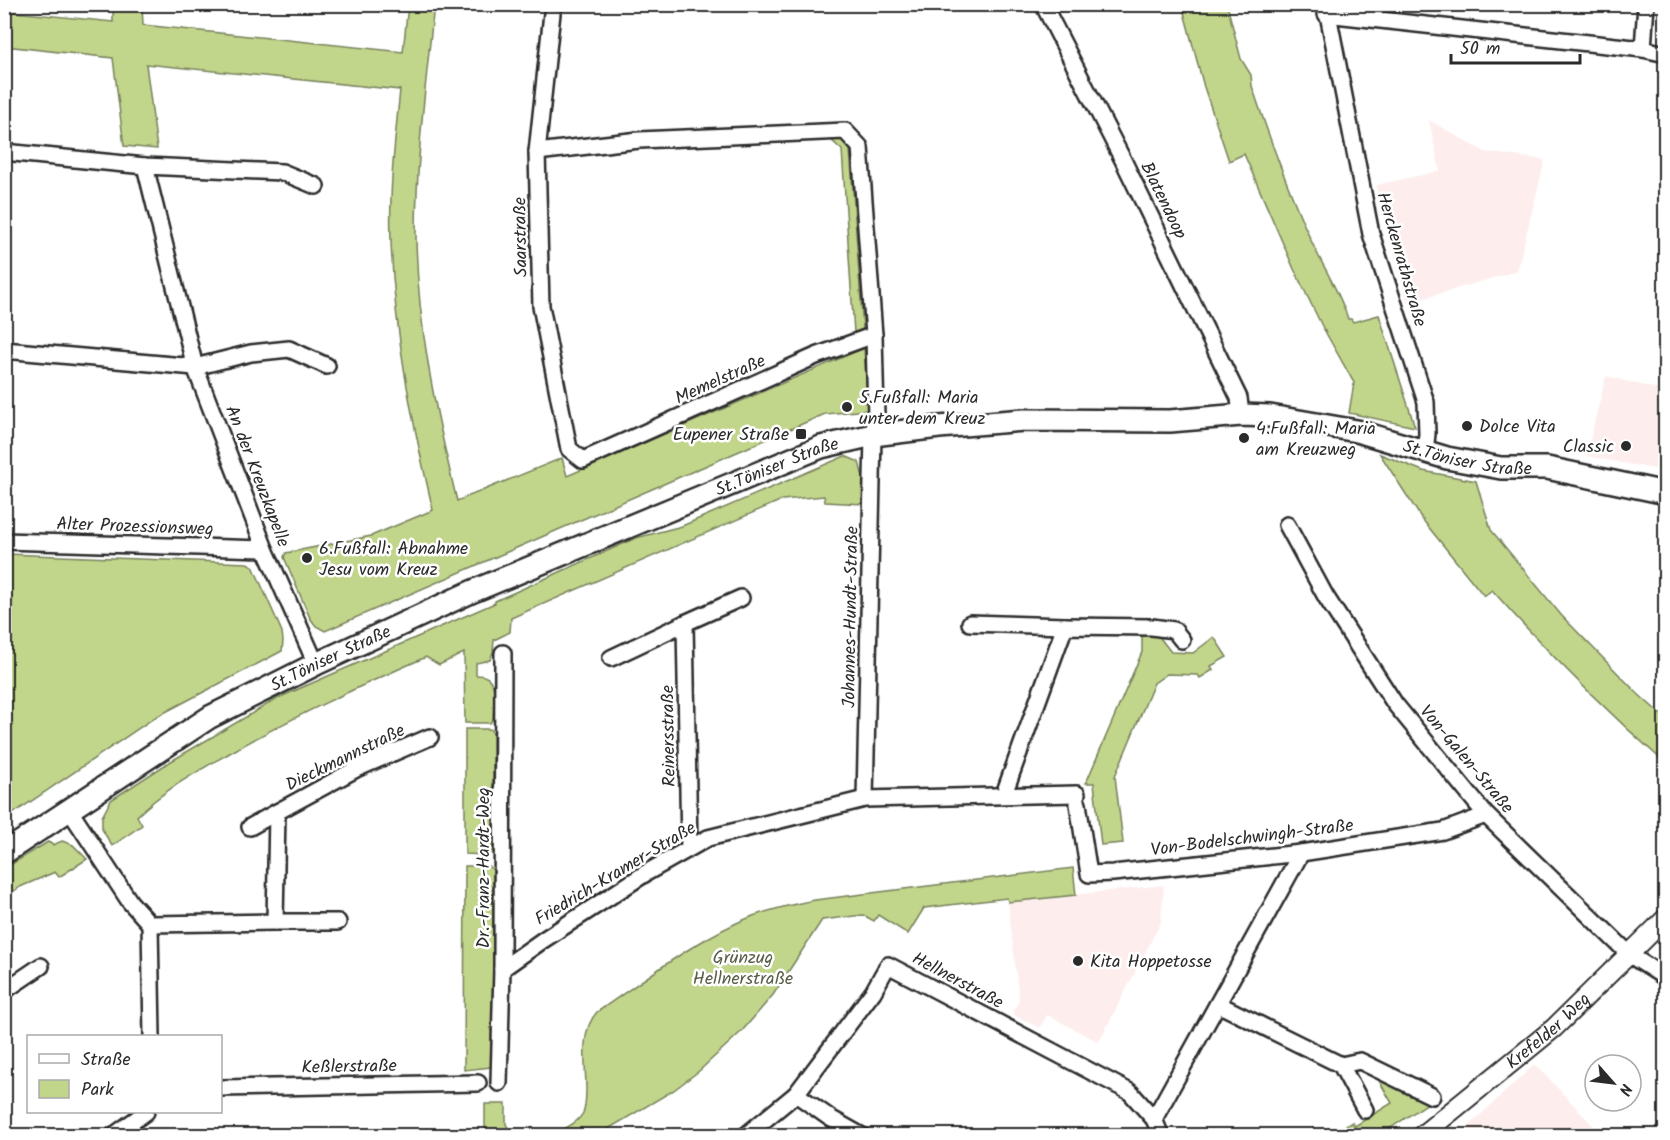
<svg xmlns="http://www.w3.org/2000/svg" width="1670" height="1140" viewBox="0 0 1670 1140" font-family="Kalam,sans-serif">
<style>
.built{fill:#fdeeed}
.green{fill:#c2d68b;stroke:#76805b;stroke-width:1.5}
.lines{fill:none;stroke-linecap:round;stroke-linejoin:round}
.minor-casing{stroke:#2b2b2b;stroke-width:20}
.tertiary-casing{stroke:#2b2b2b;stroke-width:22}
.secondary-casing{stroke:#2b2b2b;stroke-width:26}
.minor{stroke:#fff;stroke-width:15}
.tertiary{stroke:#fff;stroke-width:18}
.secondary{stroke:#fff;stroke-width:21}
.poi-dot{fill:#2b2b2b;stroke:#fff;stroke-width:2}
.labels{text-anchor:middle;stroke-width:5;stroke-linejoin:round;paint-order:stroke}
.street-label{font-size:18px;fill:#2b2b2b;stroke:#fff}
.poi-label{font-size:18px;fill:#2b2b2b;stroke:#fff;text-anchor:start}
.park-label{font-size:18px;fill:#585e48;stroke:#fff}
</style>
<rect width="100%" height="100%" fill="#fff"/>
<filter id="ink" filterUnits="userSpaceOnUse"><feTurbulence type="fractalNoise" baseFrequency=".0167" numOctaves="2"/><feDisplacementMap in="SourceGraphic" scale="12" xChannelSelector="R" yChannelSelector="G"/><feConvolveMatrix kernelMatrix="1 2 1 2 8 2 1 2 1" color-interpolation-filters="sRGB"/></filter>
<g filter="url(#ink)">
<!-- built -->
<g class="built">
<path d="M 1429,120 L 1485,152 L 1545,160 L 1517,271 L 1408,303 L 1376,185 L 1440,171 Z"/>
<path d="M 1606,376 L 1665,391 L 1665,471 L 1586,456 Z"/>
<path d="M 1164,885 L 1161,922 L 1099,1042 L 1047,1015 L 1040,1028 L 1012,1014 L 1019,1000 L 1008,902 Z"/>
<path d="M 1535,1064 L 1602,1135 L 1459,1135 Z"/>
</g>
<!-- green -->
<g class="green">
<path d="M 113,5 L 142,5 L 143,25 L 403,52 L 408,5 L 434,5 C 426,81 416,159 416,236 C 417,325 436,414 457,501 L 562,458 L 567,476 L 864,348 L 868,410 L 825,414 L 325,631 L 316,626 L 310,618 L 284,557 L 286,553 L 371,536 L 433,510 C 412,421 394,332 391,240 C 389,190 395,140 400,90 L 146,64 L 157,149 L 124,146 L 113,58 L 5,46 L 4,11 L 113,22 Z"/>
<path d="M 1182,5 L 1227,5 L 1241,59 L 1251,75 L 1252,86 C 1269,137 1287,187 1309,236 C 1321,264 1339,290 1348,319 L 1351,319 L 1353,322 L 1379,315 L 1415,427 L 1349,413 L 1354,383 L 1322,326 L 1294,269 L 1244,154 L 1229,161 L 1204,87 Z"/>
<path d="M 841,138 L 850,150 L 863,329 L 854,333 L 842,150 L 830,139 Z"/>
<path d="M 1380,454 L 1423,471 L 1476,481 L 1491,530 L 1561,615 L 1638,694 L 1665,718 L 1665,763 C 1604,709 1546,651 1492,590 L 1484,596 L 1422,519 Z"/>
<path d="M 845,456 L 859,462 L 863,477 L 864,504 L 825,502 L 824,496 L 782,500 L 511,618 L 510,632 L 494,640 L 493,652 L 490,660 L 476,663 L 476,675 C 501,674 493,702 493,719 L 490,723 L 465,723 L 464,653 L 439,665 L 426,657 C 358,687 292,717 228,754 C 195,773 164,790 137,816 L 142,825 L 112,846 L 102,829 L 102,817 L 111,800 L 168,763 L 278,698 L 495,603 L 495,601 L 636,538 L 682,526 Z"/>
<path d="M 5,554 L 247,563 L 253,566 L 282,632 L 283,641 L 282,651 L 154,718 L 5,819 Z"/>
<path d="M 1142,633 L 1157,634 L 1171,652 L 1193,653 L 1214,637 L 1227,657 L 1211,666 L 1213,670 L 1200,678 L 1198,675 L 1167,674 L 1154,683 L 1115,776 L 1123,843 L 1101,845 L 1094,783 L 1086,783 L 1142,652 Z"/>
<path d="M 465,729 L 490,729 L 493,733 L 493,851 L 488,855 L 465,854 Z"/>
<path d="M 62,841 L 73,845 L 87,859 L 59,877 L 55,872 L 20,887 L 5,897 L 5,868 L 48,842 L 53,845 Z"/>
<path d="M 465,866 L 488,866 L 493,870 L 493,1059 L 491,1067 L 464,1070 Z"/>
<path d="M 1073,868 L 1076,895 L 1008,902 L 1007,898 L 924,908 L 908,934 L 878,915 L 874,921 L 863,915 L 822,920 L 773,995 L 742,1031 L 699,1071 L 674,1090 L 598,1135 L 553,1135 C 563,1129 577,1124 583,1113 C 586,1105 586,1097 586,1089 C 586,1064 579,1032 597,1012 C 646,979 697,938 753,916 C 773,909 794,904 815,900 Z"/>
<path d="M 1381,1075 L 1431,1101 L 1380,1135 L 1329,1136 L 1352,1122 L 1355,1126 L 1392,1103 L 1378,1079 Z"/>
<path d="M 485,1104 L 506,1104 L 506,1124 L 512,1135 L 485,1135 Z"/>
</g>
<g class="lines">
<!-- minor casing -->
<g class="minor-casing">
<g id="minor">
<path d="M 553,4 L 537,152 L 541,306 L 569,449 L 583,460 L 816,356 L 874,335"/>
<path d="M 1043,4 L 1123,160 L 1239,398 L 1241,415"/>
<path d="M 1326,4 L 1371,234 L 1426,402 L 1427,434 L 1425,452"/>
<path d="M 1326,14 L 1643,49 L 1666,54"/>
<path d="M 1643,49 L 1646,4"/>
<path d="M 4,152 L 145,166 L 282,172 L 316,186"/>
<path d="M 537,152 L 639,140 L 845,131 L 860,147 L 874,335 L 876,417 L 873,435 L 865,799"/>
<path d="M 145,166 L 195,367 L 265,549 L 316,664"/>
<path d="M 4,350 L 195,367 L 251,353 L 289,349 L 327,366"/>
<path d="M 1287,525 L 1326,597 L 1395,704 L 1486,815 L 1630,955 L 1666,978"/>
<path d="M 4,541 L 265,549"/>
<path d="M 685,623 L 741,598"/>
<path d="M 970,623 L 1065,626"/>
<path d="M 611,658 L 685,623 L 689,848"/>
<path d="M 1004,794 L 1065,626 L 1152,627 L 1174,630 L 1182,640"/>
<path d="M 1078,804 L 1089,874 L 1113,873 L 1301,853 L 1443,831 L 1486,815"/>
<path d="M 70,811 L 130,902 L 150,924 L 152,1036"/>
<path d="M 250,827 L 277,812"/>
<path d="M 275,922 L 338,922"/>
<path d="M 150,924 L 275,922 L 277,812 L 358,768 L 430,737"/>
<path d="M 502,969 L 543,940 L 646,873 L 708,838 L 865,799 L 1077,794"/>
<path d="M 4,991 L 41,966"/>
<path d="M 1218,1004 L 1341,1065 L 1365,1110"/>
<path d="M 1341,1065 L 1360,1061 L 1432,1096"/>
<path d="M 499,1083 L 502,969 L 503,653"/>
<path d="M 220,1088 L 478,1083"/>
<path d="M 796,1094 L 830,1118 L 862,1136"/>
<path d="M 1154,1119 L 1301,853"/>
<path d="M 113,1136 L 146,1112"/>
<path d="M 745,1136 L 796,1094 L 873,992 L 888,965 L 1130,1092 L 1154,1119 L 1161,1136"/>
</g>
</g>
<!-- tertiary casing -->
<g class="tertiary-casing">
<g id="tertiary">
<path id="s1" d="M 1421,1136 L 1554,1028 L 1666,918"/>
</g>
</g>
<!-- secondary casing -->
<g class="secondary-casing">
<g id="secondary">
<path id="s2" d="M 4,853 L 210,717 L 316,664 L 471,592 L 821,447 L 873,435 L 939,427 L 1024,420 L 1170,421 L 1241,415 L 1270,416 L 1357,431 L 1447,458 L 1501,468 L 1547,468 L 1666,493"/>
</g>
</g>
<!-- minor -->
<use href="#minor" class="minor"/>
<!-- tertiary -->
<use href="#tertiary" class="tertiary"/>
<!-- secondary -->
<use href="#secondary" class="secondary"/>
</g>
</g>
<!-- markers -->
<g class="poi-dot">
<circle cx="847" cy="407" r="6"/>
<circle cx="1467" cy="426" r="6"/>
<rect x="795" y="428" width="12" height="12" rx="3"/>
<circle cx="1244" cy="438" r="6"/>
<circle cx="1626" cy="446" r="6"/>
<circle cx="307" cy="558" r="6"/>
<circle cx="1078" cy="961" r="6"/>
</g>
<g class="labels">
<!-- street labels -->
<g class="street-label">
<text transform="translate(1164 200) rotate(64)" y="6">Blatendoop</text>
<text transform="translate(520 237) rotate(-91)" y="6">Saarstraße</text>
<text transform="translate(1402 259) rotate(74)" y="6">Herckenrathstraße</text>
<text transform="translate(720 379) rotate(-24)" y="6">Memelstraße</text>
<text dy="6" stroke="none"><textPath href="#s2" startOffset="1569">St.Töniser Straße</textPath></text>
<text dy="6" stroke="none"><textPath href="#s2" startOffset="867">St.Töniser Straße</textPath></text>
<text transform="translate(258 476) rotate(69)" y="6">An der Kreuzkapelle</text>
<text transform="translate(135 526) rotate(2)" y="6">Alter Prozessionsweg</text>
<text transform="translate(850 617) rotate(-89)" y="6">Johannes-Hundt-Straße</text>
<text dy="6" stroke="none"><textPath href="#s2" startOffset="381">St.Töniser Straße</textPath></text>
<text transform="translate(668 736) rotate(-91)" y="6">Reinersstraße</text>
<text transform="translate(345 757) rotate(-26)" y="6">Dieckmannstraße</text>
<text transform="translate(1467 759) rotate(50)" y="6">Von-Galen-Straße</text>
<text transform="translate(1252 837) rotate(-7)" y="6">Von-Bodelschwingh-Straße</text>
<text transform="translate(483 868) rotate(-90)" y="6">Dr.-Franz-Hardt-Weg</text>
<text transform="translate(615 873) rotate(-31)" y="6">Friedrich-Kramer-Straße</text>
<text transform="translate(958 980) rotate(28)" y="6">Hellnerstraße</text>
<text dy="6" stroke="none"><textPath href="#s1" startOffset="165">Krefelder Weg</textPath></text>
<text transform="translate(349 1066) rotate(-1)" y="6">Keßlerstraße</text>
</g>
<!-- poi labels -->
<g class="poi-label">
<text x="859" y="403">5.Fußfall: Maria<tspan x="859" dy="21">unter dem Kreuz</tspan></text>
<text x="1479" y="432">Dolce Vita</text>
<text x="1256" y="434">4.Fußfall: Maria<tspan x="1256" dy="21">am Kreuzweg</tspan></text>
<text x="789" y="440" text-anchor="end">Eupener Straße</text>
<text x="1614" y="452" text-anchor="end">Classic</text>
<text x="319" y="554">6.Fußfall: Abnahme<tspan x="319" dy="21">Jesu vom Kreuz</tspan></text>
<text x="1090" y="967">Kita Hoppetosse</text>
</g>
<!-- park labels -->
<g class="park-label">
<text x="743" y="963">Grünzug<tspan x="743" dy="21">Hellnerstraße</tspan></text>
</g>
</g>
<!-- margin -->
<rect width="1670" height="1140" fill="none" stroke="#fff" stroke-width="24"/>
<rect x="12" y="12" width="1646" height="1116" fill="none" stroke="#2b2b2b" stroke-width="2" filter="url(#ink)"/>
<!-- legend -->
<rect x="27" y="1035" width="195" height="78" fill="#ffffff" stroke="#aaaaaa" stroke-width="1.5"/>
<rect x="39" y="1054" width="30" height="9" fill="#ffffff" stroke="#aaaaaa" stroke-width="1.5"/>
<text x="81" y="1065" font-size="18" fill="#2b2b2b">Straße</text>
<rect x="39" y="1080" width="30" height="18" fill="#c2d68b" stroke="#aaaaaa" stroke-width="1.5"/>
<text x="81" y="1095" font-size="18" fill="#2b2b2b">Park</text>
<!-- north arrow -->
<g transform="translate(1613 1083) rotate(118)"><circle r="28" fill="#ffffff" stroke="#aaaaaa" stroke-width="1.5"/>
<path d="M0-4.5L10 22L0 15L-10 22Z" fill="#2b2b2b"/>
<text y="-9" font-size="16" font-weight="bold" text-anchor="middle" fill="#2b2b2b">N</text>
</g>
<!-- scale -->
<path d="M1451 54v9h129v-9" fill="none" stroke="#2b2b2b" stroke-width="3"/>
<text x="1460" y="54" font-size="18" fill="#2b2b2b" stroke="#ffffff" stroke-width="4.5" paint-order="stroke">50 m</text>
</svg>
